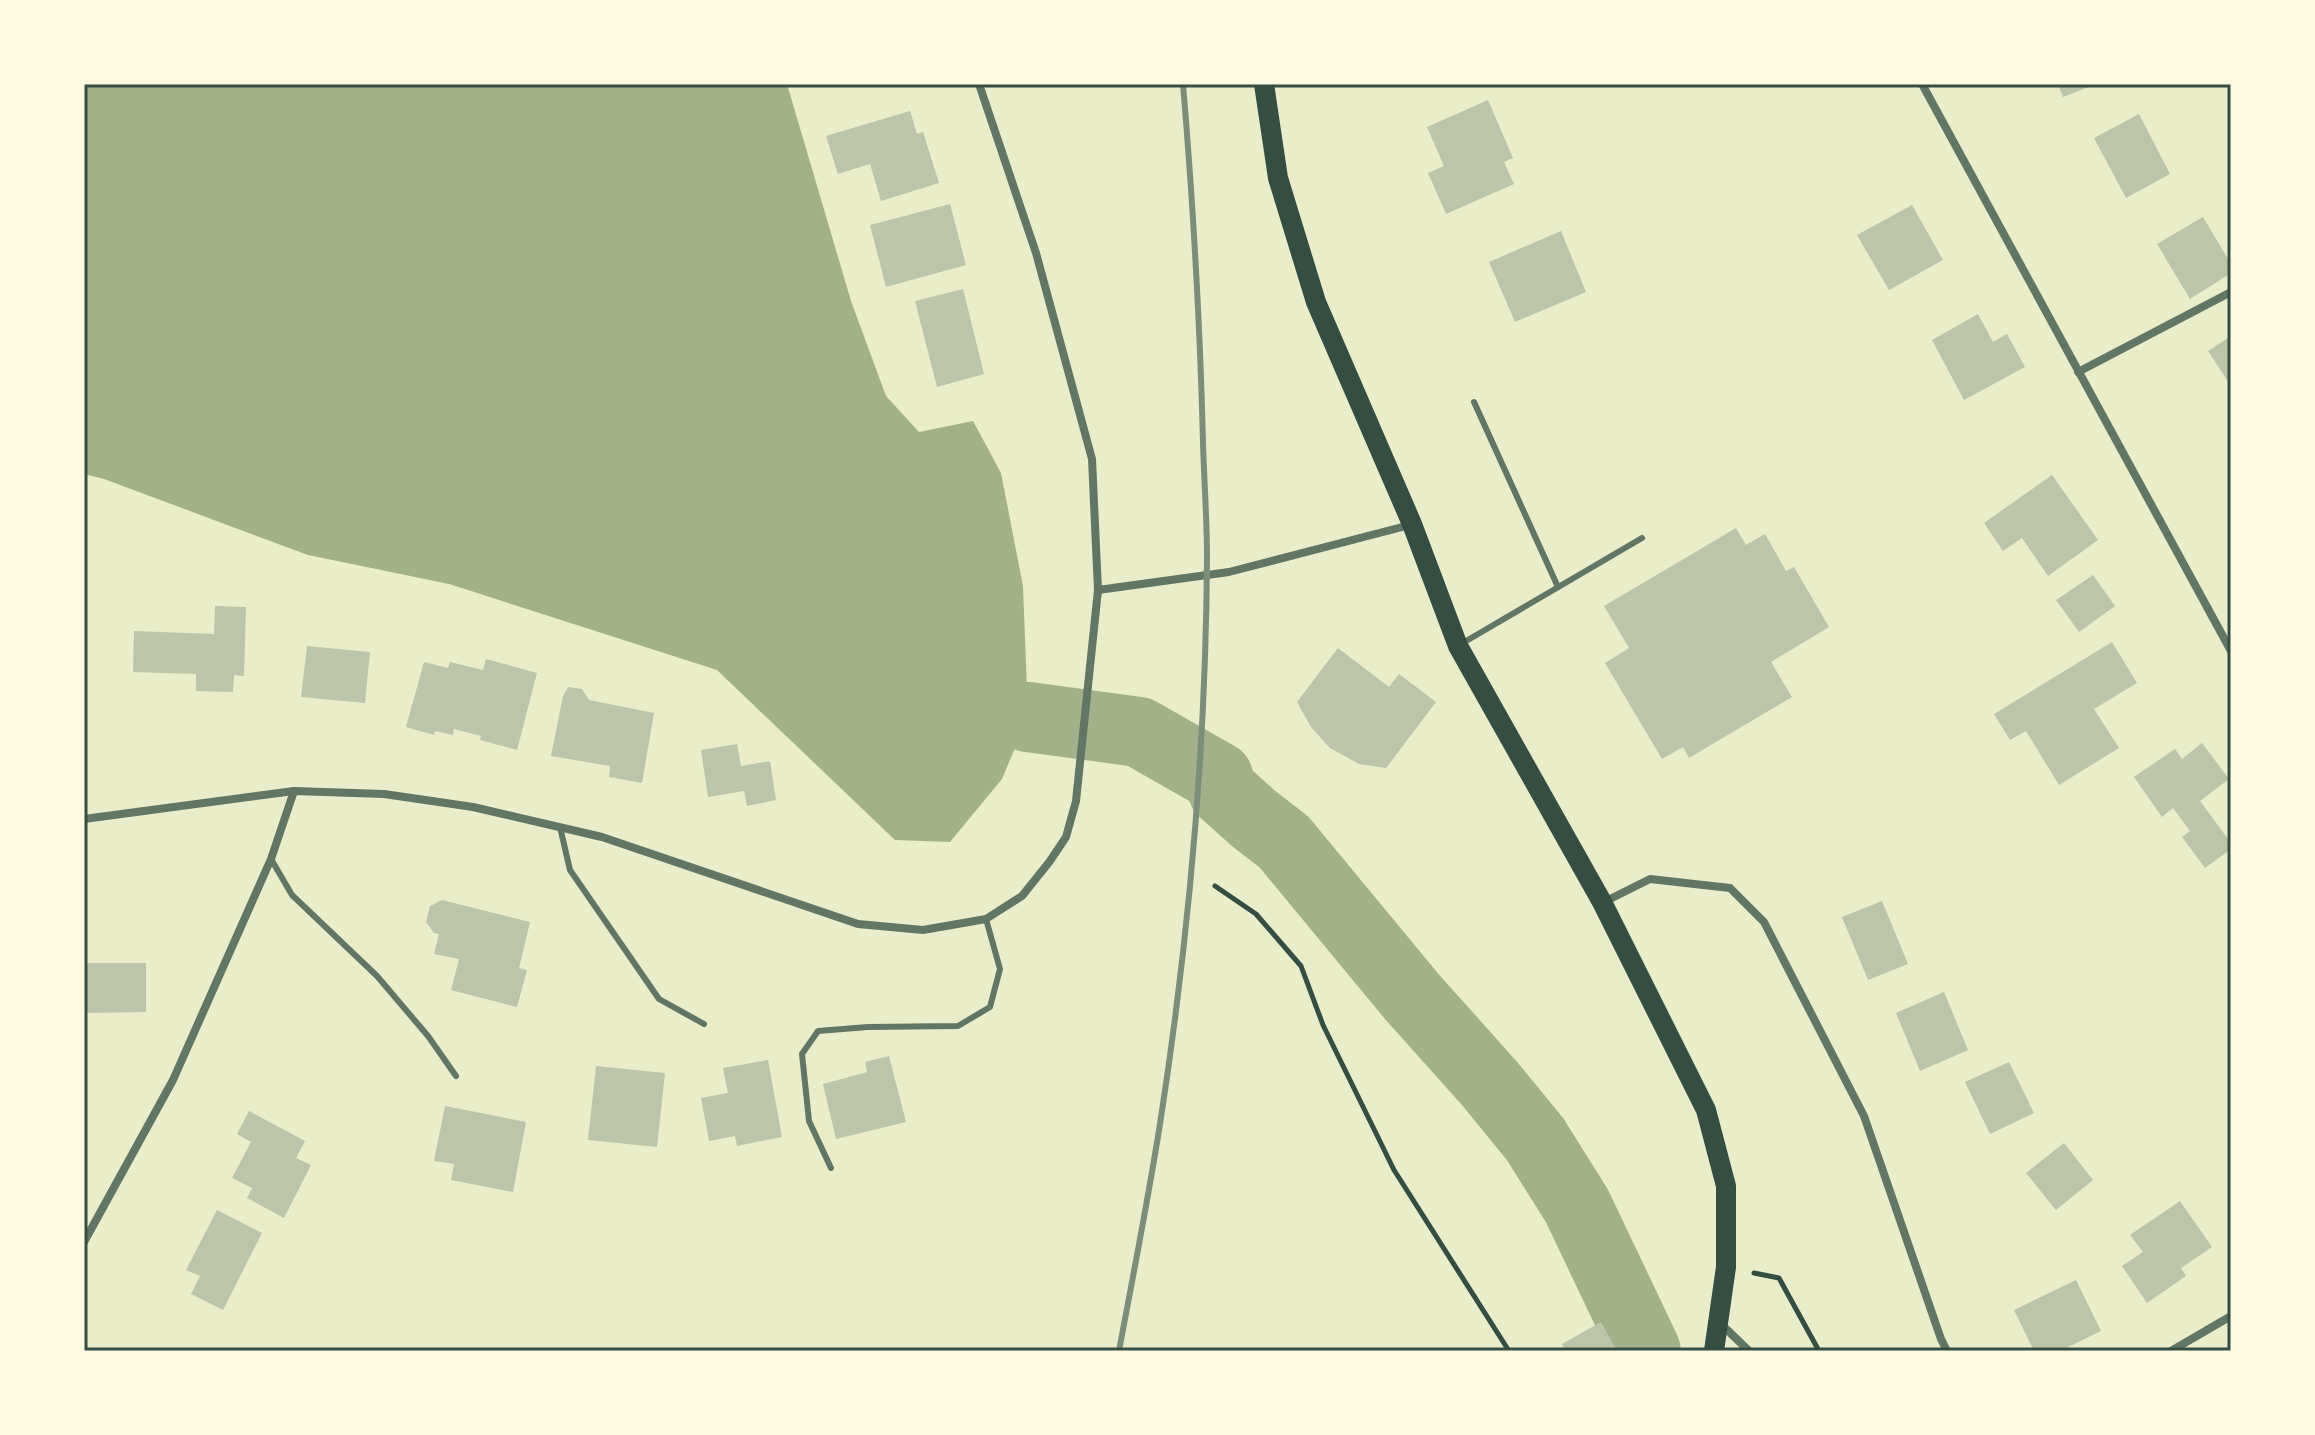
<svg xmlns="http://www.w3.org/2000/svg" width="2315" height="1435" viewBox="0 0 2315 1435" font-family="Barlow,sans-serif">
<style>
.water{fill:#a3b18a}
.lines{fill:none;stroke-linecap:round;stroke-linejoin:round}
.river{stroke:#a3b18a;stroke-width:70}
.building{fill:#bcc5a7}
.path{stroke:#344e41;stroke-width:5}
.service{stroke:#617663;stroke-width:6}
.minor{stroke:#617663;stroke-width:8}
.primary{stroke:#344e41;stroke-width:20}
.rail{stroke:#7c8e77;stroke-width:6}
.neatline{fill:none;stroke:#344e41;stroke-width:3}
</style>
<rect width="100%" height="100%" fill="#e9edc9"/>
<!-- water -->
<path class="water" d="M 84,84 L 787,84 L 851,301 L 886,396 L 919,432 L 973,421 L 1001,473 L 1023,586 L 1028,717 L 1002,779 L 950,842 L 895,840 L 717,670 L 449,584 L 308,555 L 104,479 L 84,474 Z"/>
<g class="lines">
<!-- river -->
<path class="river" d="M 1028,717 L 1139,732 L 1218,777 L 1223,791 L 1253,818 L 1284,842 L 1413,998 L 1490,1084 L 1535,1139 L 1577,1206 L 1646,1351"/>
</g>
<!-- building -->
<g class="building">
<path d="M 2058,84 L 2096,84 L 2063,97 Z"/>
<path d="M 1488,100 L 1513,158 L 1504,162 L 1514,184 L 1446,214 L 1428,173 L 1444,166 L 1427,127 Z"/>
<path d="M 910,111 L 917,134 L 923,132 L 939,183 L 881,201 L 870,164 L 838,174 L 826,136 Z"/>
<path d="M 2139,114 L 2170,174 L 2126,198 L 2094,138 Z"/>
<path d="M 950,204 L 966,265 L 886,287 L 870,225 Z"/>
<path d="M 1912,205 L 1943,260 L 1889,290 L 1857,235 Z"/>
<path d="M 2203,217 L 2231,264 L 2231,273 L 2190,299 L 2157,244 Z"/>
<path d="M 1561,231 L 1586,292 L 1515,322 L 1489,262 Z"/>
<path d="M 963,289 L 984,374 L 937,387 L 915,301 Z"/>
<path d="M 1978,314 L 1993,342 L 2007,334 L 2025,367 L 1964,400 L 1932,340 Z"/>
<path d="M 2231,336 L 2231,386 L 2208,351 Z"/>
<path d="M 2052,475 L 2098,540 L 2048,576 L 2022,538 L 2003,551 L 1984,523 Z"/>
<path d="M 1736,528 L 1746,545 L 1765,534 L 1786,571 L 1794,567 L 1829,627 L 1771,662 L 1792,697 L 1689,758 L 1683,747 L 1662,759 L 1605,663 L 1629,648 L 1604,606 Z"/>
<path d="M 2093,575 L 2115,606 L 2079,632 L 2056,600 Z"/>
<path d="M 215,606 L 246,607 L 244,676 L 234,675 L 233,692 L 196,691 L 196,674 L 133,672 L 134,631 L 214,634 Z"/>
<path d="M 2112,642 L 2137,683 L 2094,709 L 2119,748 L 2059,785 L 2026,731 L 2010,740 L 1994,714 Z"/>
<path d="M 307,646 L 370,652 L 365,703 L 301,697 Z"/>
<path d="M 1338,648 L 1389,687 L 1399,674 L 1436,702 L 1386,768 L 1359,764 L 1330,748 L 1311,727 L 1297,702 Z"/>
<path d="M 486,659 L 537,673 L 517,750 L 480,740 L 481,736 L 454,729 L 453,735 L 435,731 L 434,735 L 406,727 L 424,662 L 448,668 L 450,662 L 483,670 Z"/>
<path d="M 568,687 L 582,689 L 589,700 L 654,713 L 642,783 L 609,777 L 610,766 L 551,756 L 563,696 Z"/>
<path d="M 2202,743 L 2229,779 L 2200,801 L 2231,843 L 2231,849 L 2205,868 L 2182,837 L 2190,831 L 2173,808 L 2162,817 L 2134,777 L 2175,749 L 2182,759 Z"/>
<path d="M 737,744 L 741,766 L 770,761 L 776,800 L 747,806 L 744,791 L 708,797 L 701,750 Z"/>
<path d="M 442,900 L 530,922 L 519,968 L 527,970 L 517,1007 L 451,990 L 459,959 L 434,954 L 439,934 L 434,933 L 426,922 L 430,906 Z"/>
<path d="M 1882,901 L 1908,964 L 1868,980 L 1842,917 Z"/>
<path d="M 84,963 L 146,963 L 146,1012 L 84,1013 Z"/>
<path d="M 1944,992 L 1968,1050 L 1920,1071 L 1896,1013 Z"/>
<path d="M 889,1056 L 906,1122 L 836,1139 L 823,1084 L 867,1072 L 865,1062 Z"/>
<path d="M 768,1060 L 782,1137 L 737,1146 L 735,1136 L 709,1141 L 701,1098 L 728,1093 L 723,1068 Z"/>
<path d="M 2009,1062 L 2034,1113 L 1990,1134 L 1965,1082 Z"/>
<path d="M 596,1066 L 665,1073 L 657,1147 L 588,1140 Z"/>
<path d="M 445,1106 L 526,1122 L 513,1192 L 451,1180 L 454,1164 L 434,1161 Z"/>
<path d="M 249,1111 L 305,1141 L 296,1158 L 311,1165 L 284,1218 L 247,1198 L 252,1188 L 232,1178 L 251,1142 L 237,1134 Z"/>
<path d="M 2064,1143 L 2093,1180 L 2056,1210 L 2026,1173 Z"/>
<path d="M 2180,1201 L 2212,1247 L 2181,1268 L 2186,1276 L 2147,1303 L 2122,1266 L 2143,1252 L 2130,1235 Z"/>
<path d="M 217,1210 L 262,1233 L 223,1310 L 191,1294 L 200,1276 L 186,1270 Z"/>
<path d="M 2076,1280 L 2101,1331 L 2060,1351 L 2034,1351 L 2014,1310 Z"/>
<path d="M 1601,1322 L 1617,1351 L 1566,1351 L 1562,1344 Z"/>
</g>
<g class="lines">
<!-- path -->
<g class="path">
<path d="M 1215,886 L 1256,914 L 1301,966 L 1323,1025 L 1394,1170 L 1509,1351"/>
<path d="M 1754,1273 L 1779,1278 L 1819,1351"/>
</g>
<!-- service -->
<g class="service">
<path d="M 1474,402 L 1558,587"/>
<path d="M 1461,644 L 1642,538"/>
<path d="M 560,827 L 570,870 L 659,999 L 704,1024"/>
<path d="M 271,859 L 292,895 L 377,976 L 428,1036 L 456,1076"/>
<path d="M 831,1168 L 809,1121 L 802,1054 L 818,1031 L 868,1027 L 958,1026 L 990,1007 L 1000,969 L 986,919"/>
</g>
<!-- minor -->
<g class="minor">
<path d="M 1922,84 L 2231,651"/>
<path d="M 2078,372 L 2231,292"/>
<path d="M 1098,590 L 1229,572 L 1410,525"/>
<path d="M 84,819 L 294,791 L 384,794 L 473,807 L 602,837 L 858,924 L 923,930 L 986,919 L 1022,896 L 1050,861 L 1066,837 L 1076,801 L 1098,590 L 1092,459 L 1036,253 L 979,84"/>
<path d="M 1604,902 L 1650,879 L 1730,888 L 1764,922 L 1864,1116 L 1941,1339 L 1947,1351"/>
<path d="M 84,1242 L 173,1080 L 271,859 L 294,791"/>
<path d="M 1721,1324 L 1749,1351"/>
<path d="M 2171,1351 L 2231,1316"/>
</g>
<!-- primary -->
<path class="primary" d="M 1264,84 L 1278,178 L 1316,302 L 1412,524 L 1458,646 L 1602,902 L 1706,1110 L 1726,1186 L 1726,1267 L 1714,1351"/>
<!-- rail -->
<path class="rail" d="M 1119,1351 C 1133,1276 1148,1200 1160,1124 C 1189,937 1206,747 1207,557 C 1207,519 1204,480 1203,442 C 1200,322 1193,203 1183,84"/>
</g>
<!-- border -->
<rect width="2315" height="1435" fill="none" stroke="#fefae0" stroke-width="172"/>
<rect x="86" y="86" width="2143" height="1263" class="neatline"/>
</svg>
